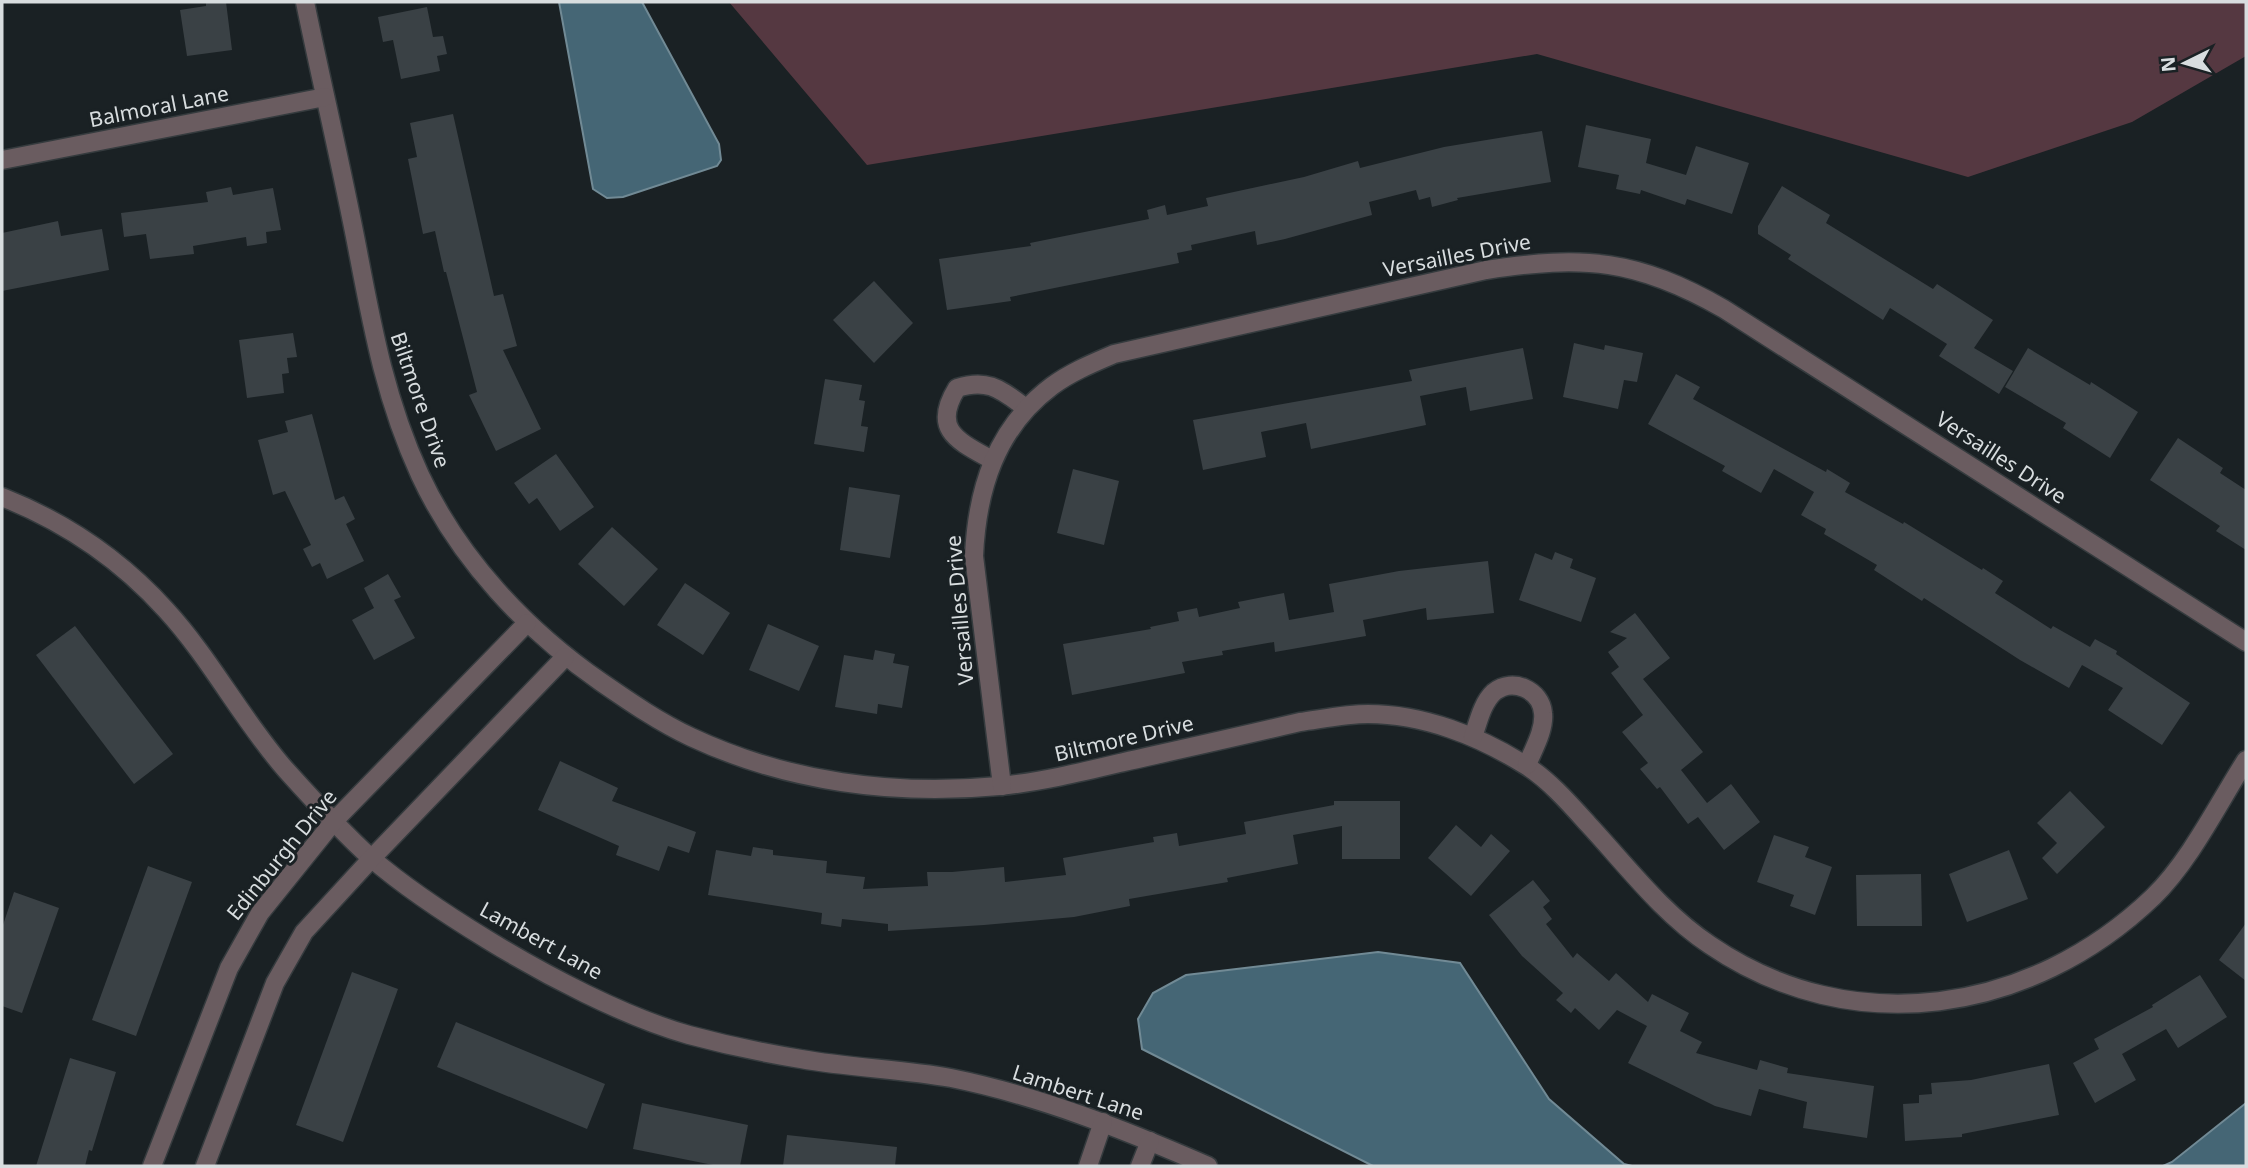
<svg xmlns="http://www.w3.org/2000/svg" width="2248" height="1168" viewBox="0 0 2248 1168" font-family="'Noto Sans',sans-serif">
<style>
.green{fill:#553841}
.water{fill:#456675;stroke:#718a95;stroke-width:2}
.building{fill:#3a4145}
.lines{fill:none;stroke-linecap:round;stroke-linejoin:round}
.minor-casing{stroke:#353b3e;stroke-width:21}
.minor{stroke:#6a5c60;stroke-width:18}
.labels{text-anchor:middle;stroke-width:6;stroke-linejoin:round;paint-order:stroke}
.street-label{font-size:21px;fill:#d8dddf;stroke:#1a2124}
</style>
<rect width="100%" height="100%" fill="#1a2124"/>
<!-- green -->
<path class="green" d="M 729,2 L 2246,2 L 2246,56 L 2132,122 L 1968,177 L 1537,54 L 867,165 Z"/>
<!-- water -->
<g class="water">
<path d="M 559,2 L 642,2 L 719,144 L 721,160 L 717,166 L 623,197 L 607,198 L 593,189 Z"/>
<path d="M 1378,952 L 1460,963 L 1549,1099 L 1624,1164 L 1632,1166 L 1373,1166 L 1142,1049 L 1138,1019 L 1153,993 L 1186,975 Z"/>
<path d="M 2246,1103 L 2246,1166 L 2163,1166 L 2172,1162 Z"/>
</g>
<!-- building -->
<g class="building">
<path d="M 206,2 L 226,2 L 232,50 L 187,56 L 180,10 L 206,6 Z"/>
<path d="M 427,7 L 433,37 L 443,36 L 447,54 L 437,56 L 440,71 L 401,79 L 393,40 L 383,42 L 378,17 Z"/>
<path d="M 453,114 L 494,296 L 503,294 L 517,346 L 503,350 L 541,429 L 496,451 L 469,395 L 477,392 L 446,272 L 444,272 L 435,231 L 423,234 L 408,159 L 417,157 L 410,123 Z"/>
<path d="M 1586,125 L 1651,139 L 1646,163 L 1686,175 L 1696,146 L 1749,163 L 1732,214 L 1687,199 L 1685,205 L 1641,190 L 1640,194 L 1616,189 L 1619,175 L 1578,167 Z"/>
<path d="M 1542,131 L 1551,182 L 1457,198 L 1458,200 L 1432,207 L 1430,197 L 1419,200 L 1416,190 L 1369,202 L 1372,215 L 1285,239 L 1257,245 L 1255,231 L 1191,245 L 1192,250 L 1177,253 L 1179,263 L 1010,297 L 1011,301 L 947,310 L 939,259 L 1031,246 L 1030,243 L 1149,219 L 1147,210 L 1165,205 L 1167,215 L 1208,206 L 1206,198 L 1304,177 L 1358,161 L 1360,168 L 1444,147 Z"/>
<path d="M 1782,186 L 1830,215 L 1826,223 L 1933,289 L 1937,284 L 1993,320 L 1974,348 L 2013,371 L 1999,394 L 1939,356 L 1947,344 L 1890,308 L 1883,320 L 1788,259 L 1791,255 L 1758,234 L 1758,226 Z"/>
<path d="M 231,187 L 233,195 L 273,188 L 281,230 L 266,232 L 267,243 L 247,246 L 246,237 L 193,246 L 194,254 L 150,259 L 146,234 L 124,237 L 121,213 L 208,202 L 206,192 Z"/>
<path d="M 58,221 L 61,236 L 102,229 L 109,270 L 2,291 L 2,233 Z"/>
<path d="M 874,281 L 913,323 L 874,363 L 833,320 Z"/>
<path d="M 293,333 L 297,357 L 287,358 L 289,373 L 282,374 L 284,393 L 247,398 L 239,340 Z"/>
<path d="M 1574,343 L 1604,350 L 1605,345 L 1643,353 L 1637,382 L 1624,380 L 1618,409 L 1563,397 Z"/>
<path d="M 1523,348 L 1533,399 L 1470,411 L 1466,387 L 1420,396 L 1426,425 L 1311,449 L 1306,423 L 1261,432 L 1266,457 L 1203,470 L 1193,420 L 1412,381 L 1409,370 Z"/>
<path d="M 2028,348 L 2090,385 L 2091,382 L 2138,412 L 2110,458 L 2063,428 L 2066,423 L 2005,387 Z"/>
<path d="M 1676,374 L 1700,387 L 1693,399 L 1826,472 L 1827,469 L 1850,483 L 1845,492 L 1903,524 L 1904,522 L 1982,570 L 1983,568 L 2003,581 L 1995,593 L 2051,629 L 2053,626 L 2090,647 L 2095,639 L 2117,651 L 2116,654 L 2190,703 L 2162,745 L 2108,710 L 2123,688 L 2082,665 L 2069,688 L 2020,660 L 1924,598 L 1922,601 L 1874,570 L 1877,565 L 1824,534 L 1826,529 L 1801,515 L 1814,492 L 1774,469 L 1761,493 L 1722,471 L 1725,466 L 1648,424 Z"/>
<path d="M 825,379 L 862,385 L 859,400 L 865,401 L 861,426 L 868,427 L 864,452 L 814,444 Z"/>
<path d="M 312,414 L 335,500 L 344,496 L 355,519 L 346,524 L 364,561 L 327,579 L 320,563 L 312,567 L 303,549 L 311,545 L 285,491 L 273,495 L 258,440 L 288,432 L 285,421 Z"/>
<path d="M 2178,438 L 2223,468 L 2220,473 L 2246,490 L 2246,550 L 2216,531 L 2220,526 L 2150,480 Z"/>
<path d="M 556,454 L 594,507 L 560,531 L 537,498 L 529,504 L 514,483 Z"/>
<path d="M 1073,469 L 1119,481 L 1104,545 L 1057,533 Z"/>
<path d="M 849,487 L 900,495 L 890,558 L 840,550 Z"/>
<path d="M 612,527 L 658,569 L 624,606 L 578,564 Z"/>
<path d="M 1555,552 L 1573,559 L 1570,568 L 1596,578 L 1581,622 L 1519,600 L 1535,553 L 1552,560 Z"/>
<path d="M 1488,561 L 1494,613 L 1427,620 L 1426,608 L 1363,620 L 1366,636 L 1275,652 L 1274,642 L 1222,651 L 1223,655 L 1182,662 L 1185,673 L 1072,695 L 1063,644 L 1151,629 L 1150,627 L 1179,621 L 1177,612 L 1197,608 L 1199,617 L 1240,608 L 1238,602 L 1284,593 L 1289,620 L 1334,612 L 1329,584 L 1399,571 Z"/>
<path d="M 388,574 L 401,597 L 394,600 L 415,638 L 374,660 L 352,620 L 374,608 L 364,588 Z"/>
<path d="M 685,583 L 730,613 L 703,655 L 657,625 Z"/>
<path d="M 1635,613 L 1670,658 L 1643,679 L 1703,752 L 1681,770 L 1707,803 L 1731,784 L 1760,822 L 1724,850 L 1698,817 L 1688,824 L 1660,787 L 1657,789 L 1640,769 L 1648,763 L 1622,732 L 1643,715 L 1611,673 L 1619,667 L 1608,652 L 1627,638 L 1610,632 Z"/>
<path d="M 768,624 L 819,646 L 799,691 L 749,670 Z"/>
<path d="M 75,626 L 173,754 L 134,784 L 36,655 Z"/>
<path d="M 875,650 L 895,654 L 893,663 L 909,666 L 902,708 L 878,704 L 877,714 L 835,707 L 844,655 L 873,660 Z"/>
<path d="M 560,761 L 618,788 L 612,801 L 696,832 L 689,853 L 668,846 L 659,871 L 616,855 L 619,846 L 538,810 Z"/>
<path d="M 2070,791 L 2105,827 L 2057,874 L 2042,858 L 2057,843 L 2037,823 Z"/>
<path d="M 1334,801 L 1400,801 L 1400,859 L 1342,859 L 1342,826 L 1293,835 L 1298,864 L 1227,878 L 1228,882 L 1129,899 L 1130,906 L 1074,917 L 984,925 L 888,931 L 888,924 L 842,919 L 841,927 L 821,924 L 822,913 L 708,895 L 716,850 L 751,856 L 753,847 L 773,850 L 773,855 L 827,861 L 826,873 L 865,877 L 863,889 L 928,886 L 927,872 L 952,872 L 1004,867 L 1005,882 L 1066,875 L 1063,858 L 1154,842 L 1153,837 L 1177,833 L 1179,846 L 1246,834 L 1244,822 L 1334,805 Z"/>
<path d="M 1456,825 L 1481,847 L 1491,834 L 1510,851 L 1471,896 L 1428,858 Z"/>
<path d="M 1774,835 L 1809,847 L 1805,857 L 1832,867 L 1815,915 L 1790,906 L 1794,895 L 1757,882 Z"/>
<path d="M 2009,850 L 2028,899 L 1967,922 L 1949,874 Z"/>
<path d="M 148,866 L 192,882 L 136,1036 L 92,1020 Z"/>
<path d="M 1921,874 L 1922,926 L 1857,926 L 1856,875 Z"/>
<path d="M 1533,880 L 1550,901 L 1543,907 L 1552,919 L 1546,924 L 1573,958 L 1577,953 L 1609,981 L 1616,973 L 1648,1002 L 1652,994 L 1689,1013 L 1680,1031 L 1702,1042 L 1696,1053 L 1757,1070 L 1760,1060 L 1788,1068 L 1787,1073 L 1874,1086 L 1867,1138 L 1803,1128 L 1807,1102 L 1759,1089 L 1751,1116 L 1715,1106 L 1628,1063 L 1647,1026 L 1617,1010 L 1599,1030 L 1575,1008 L 1571,1013 L 1556,1000 L 1563,993 L 1522,956 L 1489,915 Z"/>
<path d="M 14,892 L 59,908 L 22,1013 L 2,1006 L 2,928 Z"/>
<path d="M 2246,923 L 2246,981 L 2219,960 Z"/>
<path d="M 352,972 L 398,989 L 343,1142 L 296,1125 Z"/>
<path d="M 2200,975 L 2227,1017 L 2178,1048 L 2166,1029 L 2122,1054 L 2136,1080 L 2095,1103 L 2073,1063 L 2099,1049 L 2094,1039 L 2153,1007 L 2152,1005 Z"/>
<path d="M 456,1022 L 605,1084 L 587,1129 L 437,1067 Z"/>
<path d="M 70,1058 L 116,1072 L 92,1151 L 89,1150 L 85,1166 L 36,1166 Z"/>
<path d="M 2049,1064 L 2059,1115 L 1962,1134 L 1962,1137 L 1905,1141 L 1903,1104 L 1919,1103 L 1919,1095 L 1932,1094 L 1931,1083 L 1971,1080 Z"/>
<path d="M 642,1103 L 748,1125 L 740,1166 L 718,1166 L 633,1149 Z"/>
<path d="M 787,1135 L 897,1147 L 895,1166 L 783,1166 Z"/>
</g>
<g class="lines">
<!-- minor casing -->
<g class="minor-casing">
<g id="minor">
<path d="M 305,2 C 322,85 342,168 358,252 C 373,331 386,401 420,475 C 459,559 526,630 601,682 C 630,702 659,722 691,737 C 787,782 894,796 999,786 C 1041,782 1082,772 1124,762 C 1182,749 1241,736 1300,722 C 1322,719 1346,714 1368,714 C 1423,714 1479,736 1525,765 C 1548,779 1570,804 1588,824 C 1627,866 1662,913 1710,945 C 1852,1042 2031,1014 2153,897 C 2190,861 2218,804 2246,760"/>
<path d="M 2,160 L 325,97"/>
<path d="M 992,460 C 958,441 931,430 957,388 C 989,378 1001,390 1026,408"/>
<path d="M 2,497 C 65,522 120,559 166,610 C 211,659 242,720 286,770 C 313,800 341,831 371,858 C 407,889 447,915 488,940 C 545,975 625,1017 689,1035 C 726,1045 764,1053 801,1059 C 851,1068 901,1069 951,1078 C 1040,1096 1125,1130 1208,1166"/>
<path d="M 1473,737 C 1478,723 1482,703 1494,692 C 1513,677 1541,690 1543,713 C 1545,730 1533,750 1527,765"/>
<path d="M 1002,786 L 974,556 C 977,489 996,428 1052,386 C 1071,372 1093,363 1114,354 L 1486,270 C 1584,255 1637,259 1724,309 L 2246,642"/>
<path d="M 152,1166 L 229,968 L 260,913 L 334,821 L 527,623"/>
<path d="M 205,1166 L 275,983 L 304,932 L 372,858 L 565,657"/>
<path d="M 1088,1166 L 1103,1122"/>
<path d="M 1140,1166 L 1150,1141"/>
</g>
</g>
<!-- minor -->
<use href="#minor" class="minor"/>
</g>
<g class="labels">
<!-- street labels -->
<g class="street-label">
<text transform="translate(159 107) rotate(-11)" y="7">Balmoral Lane</text>
<text transform="translate(1457 256) rotate(-11)" y="7">Versailles Drive</text>
<text transform="translate(420 400) rotate(71)" y="7">Biltmore Drive</text>
<text transform="translate(2001 458) rotate(33)" y="7">Versailles Drive</text>
<text transform="translate(960 610) rotate(-95)" y="7">Versailles Drive</text>
<text transform="translate(1124 739) rotate(-13)" y="7">Biltmore Drive</text>
<text transform="translate(282 855) rotate(-51)" y="7">Edinburgh Drive</text>
<text transform="translate(541 941) rotate(29)" y="7">Lambert Lane</text>
<text transform="translate(1078 1093) rotate(18)" y="7">Lambert Lane</text>
</g>
</g>
<!-- border -->
<rect width="2248" height="1168" fill="none" stroke="#d8dddf" stroke-width="7"/>
<!-- north arrow -->
<g transform="translate(2185 63) rotate(265)" stroke="#1a2124" stroke-width="5" paint-order="stroke">
<path d="M0-5L12 26L0 18L-12 26Z" fill="#d8dddf"/>
<text y="-10" font-size="19" font-weight="bold" text-anchor="middle" fill="#d8dddf">N</text>
</g>
</svg>
